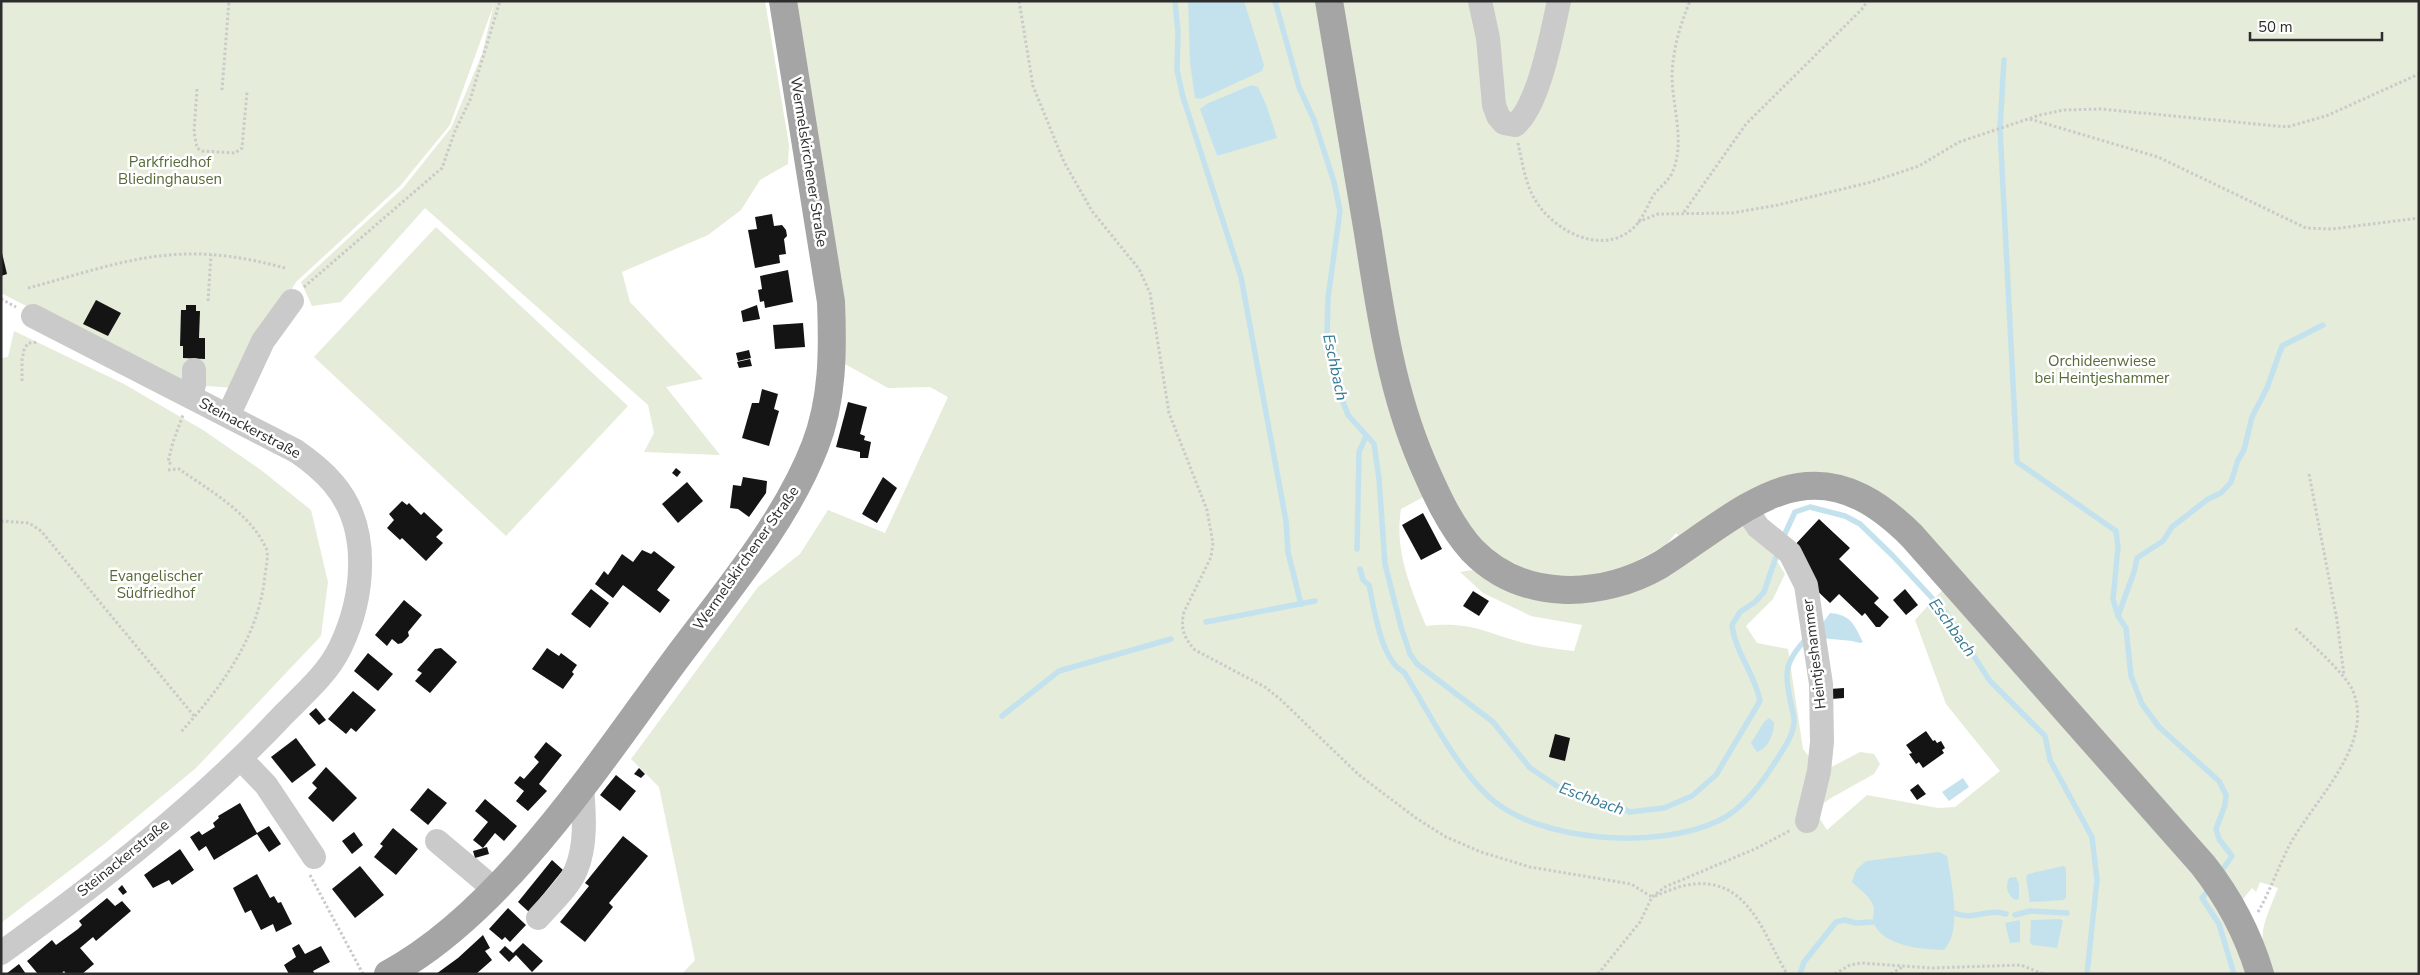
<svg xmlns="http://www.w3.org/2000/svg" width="2420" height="975" viewBox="0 0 2420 975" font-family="'Nunito Sans',sans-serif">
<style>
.green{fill:#e5ecd9;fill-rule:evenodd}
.water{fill:#c4e2ed}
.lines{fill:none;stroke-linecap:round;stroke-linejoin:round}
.stream{stroke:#c4e2ed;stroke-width:5.5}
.building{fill:#141414}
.path{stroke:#cacaca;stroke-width:3;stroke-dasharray:2.5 2.5;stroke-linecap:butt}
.minor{stroke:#cacaca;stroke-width:24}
.major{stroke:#a5a5a5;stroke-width:28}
.labels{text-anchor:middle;stroke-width:5;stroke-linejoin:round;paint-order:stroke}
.park-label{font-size:15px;fill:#566b38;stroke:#fff}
.street-label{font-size:15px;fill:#2d2d2d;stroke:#fff}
.water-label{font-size:16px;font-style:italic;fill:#367a93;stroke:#fff}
</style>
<rect width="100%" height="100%" fill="#fff"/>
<!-- green -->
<g class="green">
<path d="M 1,1 L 765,1 L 789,145 L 788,164 L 760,180 L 741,210 L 708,235 L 622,272 L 630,302 L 703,379 L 666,387 L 720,455 L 644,452 L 654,433 L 648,405 L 425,208 L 341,302 L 312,306 L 301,282 L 403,188 L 451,128 L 482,54 L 494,4 L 450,125 L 400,186 L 296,282 L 260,340 L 235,388 L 178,384 L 1,293 Z"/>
<path d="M 795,1 L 1320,1 L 1427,495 L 1401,509 C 1394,551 1411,588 1426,626 C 1471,621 1483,632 1524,643 C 1540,647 1557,649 1574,651 L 1582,625 L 1531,616 L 1483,593 L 1460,572 L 1473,570 L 1505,587 L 1547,600 L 1747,521 L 1767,546 L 1785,574 L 1773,599 L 1746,626 L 1757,643 L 1788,649 L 1803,749 L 1822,772 L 1860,752 L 1874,754 L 1880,764 L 1874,774 L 1831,798 L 1814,810 L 1827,830 L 1867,795 L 1938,808 L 1955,807 L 2000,771 L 1946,704 L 1915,620 L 1946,586 L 2203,878 L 2250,974 L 682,974 L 695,960 L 659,787 L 631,759 L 758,587 L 800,554 L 828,510 L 885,533 L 948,397 L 930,387 L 888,388 L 845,364 L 844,302 ZM 1251,85 L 1253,144 L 1217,156 L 1201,109 L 1208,103 Z"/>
<path d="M 1338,1 L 2419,1 L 2419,974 L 2271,974 C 2256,933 2263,926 2278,888 L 2260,882 L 2256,892 L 2252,888 L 2240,903 L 1916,528 L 1774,480 L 1727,503 L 1679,536 L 1676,533 L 1666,545 L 1611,575 L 1573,581 L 1532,575 L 1503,561 L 1463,524 L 1420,424 L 1390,301 Z"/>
<path d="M 436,227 L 628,406 L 506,536 L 314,357 Z"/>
<path d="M 14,331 L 124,384 L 203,430 L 261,470 L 311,510 L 328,582 L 321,636 L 196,768 L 103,845 L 1,923 L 1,358 L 8,357 Z"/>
</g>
<!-- water -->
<g class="water">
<path d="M 1188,1 L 1244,1 L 1264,65 L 1262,71 L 1201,99 L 1195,98 L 1190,62 Z"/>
<path d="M 1251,85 L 1258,87 L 1267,107 L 1277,138 L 1217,156 L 1200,109 L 1208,103 Z"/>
<path d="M 1830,613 C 1852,615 1854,625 1863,642 L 1860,643 L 1852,641 L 1821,638 L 1819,628 Z"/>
<path d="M 1769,718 L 1774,722 C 1774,733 1769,748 1757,752 L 1751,743 L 1764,722 Z"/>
<path d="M 1963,778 L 1969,787 L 1949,801 L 1942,792 Z"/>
<path d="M 1939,852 L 1947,856 C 1951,881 1963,931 1944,950 C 1922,949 1885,947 1874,924 C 1872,919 1874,914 1874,909 C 1873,898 1859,889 1852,882 L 1856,870 L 1866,861 Z"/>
<path d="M 2063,866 L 2066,868 L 2066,897 L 2064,900 L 2030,902 L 2026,877 L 2028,874 Z"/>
<path d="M 2016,877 L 2019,884 L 2019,898 L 2017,900 L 2013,899 C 2007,892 2005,887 2009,878 Z"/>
<path d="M 2060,919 L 2063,921 L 2057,948 L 2032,945 L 2030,942 L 2031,920 Z"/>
<path d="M 2020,920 L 2020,942 L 2010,943 L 2005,923 Z"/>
</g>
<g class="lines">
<!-- stream -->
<g class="stream">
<path d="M 1175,1 L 1178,32 L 1177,70 L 1183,97 L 1241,277 L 1286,521 L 1288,552 L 1301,604"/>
<path d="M 1275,1 L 1299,87 L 1314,120 L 1334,182 L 1340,211 L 1328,298 L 1327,334 L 1338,388 L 1348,415 L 1374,444 L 1379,479 L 1385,564 L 1401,627 L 1410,654 L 1417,664 L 1493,722 L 1530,768 L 1557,786 L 1575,794 L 1618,806 L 1630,812 L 1664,808 L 1692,796 L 1716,775 L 1760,701 C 1755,674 1735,652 1732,625 L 1740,612 L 1755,602 L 1764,592 L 1778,551"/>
<path d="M 2004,60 L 2000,128 L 2017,462 L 2116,531 L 2118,547 L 2113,599 L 2118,616 L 2126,628 L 2131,676 L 2142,704 L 2159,727 L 2219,781 L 2226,795 L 2225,805 L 2216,829 L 2219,839 L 2232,856 L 2220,873"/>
<path d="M 1782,540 L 1795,512 L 1810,507 L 1845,516 L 1860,524 L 1893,556 L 1946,613 L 1990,681 L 2045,736 L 2050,760 L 2092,837 L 2097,880 L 2087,974"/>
<path d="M 1357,549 L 1359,452 L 1366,436"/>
<path d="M 1360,569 L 1363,580 L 1369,585 C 1374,608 1381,661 1404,672 C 1430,714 1453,763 1489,797 C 1539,843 1660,850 1720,820 C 1740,810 1758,788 1770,770 C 1778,757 1793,738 1794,723 C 1795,717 1792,710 1791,704 C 1785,673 1783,664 1806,639"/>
<path d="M 2118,616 L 2134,572 L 2137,558 L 2163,541 L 2172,527 L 2208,499 L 2221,493 L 2231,482 L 2238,460 L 2244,450 L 2252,417 L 2267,388 L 2282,346 L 2323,325"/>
<path d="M 1206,622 L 1315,601"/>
<path d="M 1002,716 L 1059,671 L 1171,639"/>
<path d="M 2210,888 L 2202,898 L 2219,924 L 2234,974"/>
<path d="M 1954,913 C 1976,921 1984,908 2006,914"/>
<path d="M 2015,915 L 2030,911 L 2067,913"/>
<path d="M 1800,974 L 1804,962 L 1836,922 L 1845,920 L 1856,923 L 1873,922"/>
</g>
</g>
<!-- building -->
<g class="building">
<path d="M 772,214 L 774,226 L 782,225 L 786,230 L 787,236 L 784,239 L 786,254 L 779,255 L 780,263 L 755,268 L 748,230 L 757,229 L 755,217 Z"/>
<path d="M 2,253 L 7,274 L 1,276 L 1,254 Z"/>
<path d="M 788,270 L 793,302 L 765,308 L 764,301 L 760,302 L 758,290 L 762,289 L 760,276 Z"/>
<path d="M 96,300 L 121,313 L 108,336 L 83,324 Z"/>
<path d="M 186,305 L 196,305 L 196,311 L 200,311 L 199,338 L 205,338 L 205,359 L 183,358 L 183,346 L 180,346 L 181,310 L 186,310 Z"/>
<path d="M 757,305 L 760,319 L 743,322 L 741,311 Z"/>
<path d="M 803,323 L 805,347 L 775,349 L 773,325 Z"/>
<path d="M 749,350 L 751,358 L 738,361 L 736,353 Z"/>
<path d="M 750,359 L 752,366 L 739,368 L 737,362 Z"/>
<path d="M 762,389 L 778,394 L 774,409 L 779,411 L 769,446 L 742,438 L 752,403 L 759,403 Z"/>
<path d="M 848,402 L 867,407 L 860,434 L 865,436 L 864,440 L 871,442 L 868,458 L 860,458 L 860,452 L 836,447 Z"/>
<path d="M 676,468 L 681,472 L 677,477 L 672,473 Z"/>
<path d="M 743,477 L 767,481 L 766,493 L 749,517 L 738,509 L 730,508 L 733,485 L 741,486 Z"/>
<path d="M 883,477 L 897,488 L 877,523 L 862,514 Z"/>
<path d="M 687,482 L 703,501 L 678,523 L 662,504 Z"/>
<path d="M 402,501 L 407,505 L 409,503 L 421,515 L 424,512 L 443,530 L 436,537 L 443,543 L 426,561 L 402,538 L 400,540 L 387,528 L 394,520 L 389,514 Z"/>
<path d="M 1423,513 L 1442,549 L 1421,560 L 1402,525 Z"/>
<path d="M 1819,519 L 1850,548 L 1839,559 L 1879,598 L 1874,603 L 1889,617 L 1880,627 L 1876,627 L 1865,613 L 1862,616 L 1839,594 L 1830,603 L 1811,585 L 1792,548 Z"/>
<path d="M 642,550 L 651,554 L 654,551 L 675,567 L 657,590 L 670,600 L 660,613 L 623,585 L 613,598 L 595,584 L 604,571 L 608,575 L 622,554 L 633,562 Z"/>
<path d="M 591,589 L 609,603 L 590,628 L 571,614 Z"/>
<path d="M 1905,589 L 1918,605 L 1906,615 L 1893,600 Z"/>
<path d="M 1473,591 L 1489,601 L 1479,616 L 1463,606 Z"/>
<path d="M 404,600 L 422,615 L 408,632 L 409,636 L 402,643 L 398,644 L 392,639 L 387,646 L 375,635 Z"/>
<path d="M 441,648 L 457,662 L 430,693 L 415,681 L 422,673 L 417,670 L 435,649 Z"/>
<path d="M 547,648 L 559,656 L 561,653 L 577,665 L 572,672 L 574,674 L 563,689 L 532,669 Z"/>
<path d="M 368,653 L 393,674 L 378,691 L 354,671 Z"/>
<path d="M 1844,688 L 1844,698 L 1831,699 L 1830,689 Z"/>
<path d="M 353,691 L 376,710 L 356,732 L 351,728 L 346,734 L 328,719 Z"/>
<path d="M 316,708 L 326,720 L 319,725 L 309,714 Z"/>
<path d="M 1926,731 L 1933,741 L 1935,740 L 1937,743 L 1941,741 L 1945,748 L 1942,750 L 1944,753 L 1923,768 L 1919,762 L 1916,764 L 1909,754 L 1912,753 L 1906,745 Z"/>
<path d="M 1555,734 L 1570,738 L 1565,761 L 1549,757 Z"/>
<path d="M 296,738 L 316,765 L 292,783 L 271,757 Z"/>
<path d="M 546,742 L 562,755 L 539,784 L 547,791 L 528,811 L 516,801 L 524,791 L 514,783 L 520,776 L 524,779 L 539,762 L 534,757 Z"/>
<path d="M 326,767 L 357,798 L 333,822 L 308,798 L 317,788 L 312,783 Z"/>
<path d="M 639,768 L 645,774 L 641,778 L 634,774 Z"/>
<path d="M 616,775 L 636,791 L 620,811 L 600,795 Z"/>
<path d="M 1918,784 L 1926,794 L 1917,800 L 1910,790 Z"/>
<path d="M 428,788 L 447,803 L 428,825 L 410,810 Z"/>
<path d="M 485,799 L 517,826 L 504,841 L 495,833 L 483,848 L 473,840 L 488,822 L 475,811 Z"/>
<path d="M 240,803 L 257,833 L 269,826 L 281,844 L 269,852 L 257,834 L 214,860 L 206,846 L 199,851 L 190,837 L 199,831 L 202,835 L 215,827 L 213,823 L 219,818 L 218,816 Z"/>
<path d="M 393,828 L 418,849 L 396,875 L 374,857 L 383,846 L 380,844 Z"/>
<path d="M 354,832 L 363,845 L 352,854 L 342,841 Z"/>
<path d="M 623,836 L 648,856 L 609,903 L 613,907 L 585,942 L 560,922 L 589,886 L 585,883 Z"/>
<path d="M 487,847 L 489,854 L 475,858 L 473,851 Z"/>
<path d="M 180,849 L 194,870 L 172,885 L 169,880 L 153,888 L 144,875 Z"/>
<path d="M 552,860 L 563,870 L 529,912 L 518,902 Z"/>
<path d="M 360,866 L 384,895 L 355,918 L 332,889 Z"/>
<path d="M 257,874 L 270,898 L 274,896 L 278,903 L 281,902 L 292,924 L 276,932 L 273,924 L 261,930 L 251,910 L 245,913 L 233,888 Z"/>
<path d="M 122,885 L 127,892 L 123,895 L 118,889 Z"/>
<path d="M 107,898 L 115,906 L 122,901 L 131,911 L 96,941 L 93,937 L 80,948 L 94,964 L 82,974 L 66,974 L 64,971 L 61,974 L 38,974 L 27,961 L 52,940 L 56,945 L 78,929 L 82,925 L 79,921 Z"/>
<path d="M 508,908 L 526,925 L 510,942 L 505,937 L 502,940 L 489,929 Z"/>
<path d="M 483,935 L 490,948 L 485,951 L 492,960 L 476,974 L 436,974 L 458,958 Z"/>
<path d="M 523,943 L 543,961 L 532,972 L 516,955 L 509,962 L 499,952 L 505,946 L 513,953 Z"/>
<path d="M 299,944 L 305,954 L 321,946 L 330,962 L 313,971 L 315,974 L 289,974 L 284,965 L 296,957 L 292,948 Z"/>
<path d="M 19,964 L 26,974 L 6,974 Z"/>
</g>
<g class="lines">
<!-- path -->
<g class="path">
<path d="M 1019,1 L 1033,86 L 1064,162 L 1092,211 L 1139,269 L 1150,293 L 1169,413 L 1207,510 L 1213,543 L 1211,557 L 1184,612 C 1180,628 1184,638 1195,650 L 1265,687 L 1280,699 L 1359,775 L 1416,818 L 1446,837 L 1481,852 L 1530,867 L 1631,884 L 1652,897"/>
<path d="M 197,89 L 194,132 L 197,148 L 202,151 L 235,153 L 242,148 L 247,92"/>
<path d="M 222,90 L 229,1"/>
<path d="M 2030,119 L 2158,157 L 2306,228 L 2332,229 L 2419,218"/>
<path d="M 1518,143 C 1522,161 1525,182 1534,198 C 1553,232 1607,260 1638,223 C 1644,215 1648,205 1653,196 C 1658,188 1668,182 1672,173 C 1686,143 1672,106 1672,75 C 1673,49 1680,25 1690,1"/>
<path d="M 1684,212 L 1746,124 L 1864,7 L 1867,1"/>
<path d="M 1638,222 L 1658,214 L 1732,213 L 1778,205 L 1871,182 L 1919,166 L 1959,142 L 2040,115 L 2064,110 L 2101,109 L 2287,127 L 2326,116 L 2419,74"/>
<path d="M 304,287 L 442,168 L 455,131 L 470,100 L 500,1"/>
<path d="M 28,288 C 82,274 138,253 194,254 C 225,254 255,260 285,268"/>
<path d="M 1,299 L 16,307"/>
<path d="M 208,301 L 211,255"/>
<path d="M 22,381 L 22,360 L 24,350 L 28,343 L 38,342"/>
<path d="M 171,464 L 168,462 L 173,442 L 183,415"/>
<path d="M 168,470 L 179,469 C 209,490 250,513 266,548 C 269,555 266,567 265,575 C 259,637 221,688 180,733"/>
<path d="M 2309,474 L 2337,620 L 2344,676"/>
<path d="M 1,521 L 29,523 L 41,531 L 195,717"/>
<path d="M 310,875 L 363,974"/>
<path d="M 1655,896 C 1665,892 1677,887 1687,885 C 1748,874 1763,934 1787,974"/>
<path d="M 2258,912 C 2270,891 2278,868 2289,846 C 2313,801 2375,745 2353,691 C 2345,673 2309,642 2294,627"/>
<path d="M 1598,974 L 1640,922 L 1652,897 L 1665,887 L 1757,848 L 1791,830"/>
<path d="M 1835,974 L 1850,965 L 1861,963 L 1931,968 L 2021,965 L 2043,974"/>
<path d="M 1891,974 L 1904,966"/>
</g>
<!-- minor -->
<g class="minor">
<path d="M 1480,1 L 1488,38 L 1494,105 L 1498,116 L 1504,123 L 1515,125 C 1539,106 1552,32 1559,1"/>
<path d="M 190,395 L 194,385 L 194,370"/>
<path d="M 228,416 L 263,341 L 292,301"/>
<path d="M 1746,509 L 1758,527 L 1790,553 L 1806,585 L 1821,684 L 1822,742 L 1819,771 L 1807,821"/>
<path d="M 242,760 L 266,785 L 314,857"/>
<path d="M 437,841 L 494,889"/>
<path d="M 538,918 C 551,903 569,887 576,870 C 587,844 584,812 582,786"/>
<path d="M 1,953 C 101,881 200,804 284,714 C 304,694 328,673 340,648 C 364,598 372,528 333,483 C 322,470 309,460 296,451 L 33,316"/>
</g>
<!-- major -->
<g class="major">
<path d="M 1329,1 C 1342,79 1355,156 1368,233 C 1380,310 1391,390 1422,462 C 1435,492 1450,526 1472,550 C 1522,602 1601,599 1660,565 C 1699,541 1754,493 1799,487 C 1845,480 1881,505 1912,536 L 2203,865 C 2229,898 2248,934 2260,974"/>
<path d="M 388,974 C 503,912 599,763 676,659 C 725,593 785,523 815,446 C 833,400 833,350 831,302 L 783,1"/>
</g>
</g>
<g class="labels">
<!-- park labels -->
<g class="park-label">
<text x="170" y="167">Parkfriedhof<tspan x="170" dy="17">Bliedinghausen</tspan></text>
<text x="2102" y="366">Orchideenwiese<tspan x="2102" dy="17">bei Heintjeshammer</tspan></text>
<text x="156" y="581">Evangelischer<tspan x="156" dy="17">Südfriedhof</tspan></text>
</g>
<!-- street labels -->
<g class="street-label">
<text transform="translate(809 162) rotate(81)" y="5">Wermelskirchener Straße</text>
<text transform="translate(250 428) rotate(28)" y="5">Steinackerstraße</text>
<text transform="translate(746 558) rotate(-55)" y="5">Wermelskirchener Straße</text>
<text transform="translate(1814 654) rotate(-97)" y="5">Heintjeshammer</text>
<text transform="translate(123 858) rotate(-39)" y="5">Steinackerstraße</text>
</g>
<!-- water labels -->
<g class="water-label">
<text transform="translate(1336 367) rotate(78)" y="6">Eschbach</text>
<text transform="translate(1953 627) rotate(54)" y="6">Eschbach</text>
<text transform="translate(1592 798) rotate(20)" y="6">Eschbach</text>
</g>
</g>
<!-- border -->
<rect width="2420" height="975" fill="none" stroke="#2d2d2d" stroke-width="5"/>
<!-- scale -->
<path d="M2250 32v8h132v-8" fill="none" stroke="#2d2d2d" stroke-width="2.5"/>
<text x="2258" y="32" font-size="15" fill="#2d2d2d" stroke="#ffffff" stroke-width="4" paint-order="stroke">50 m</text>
</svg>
